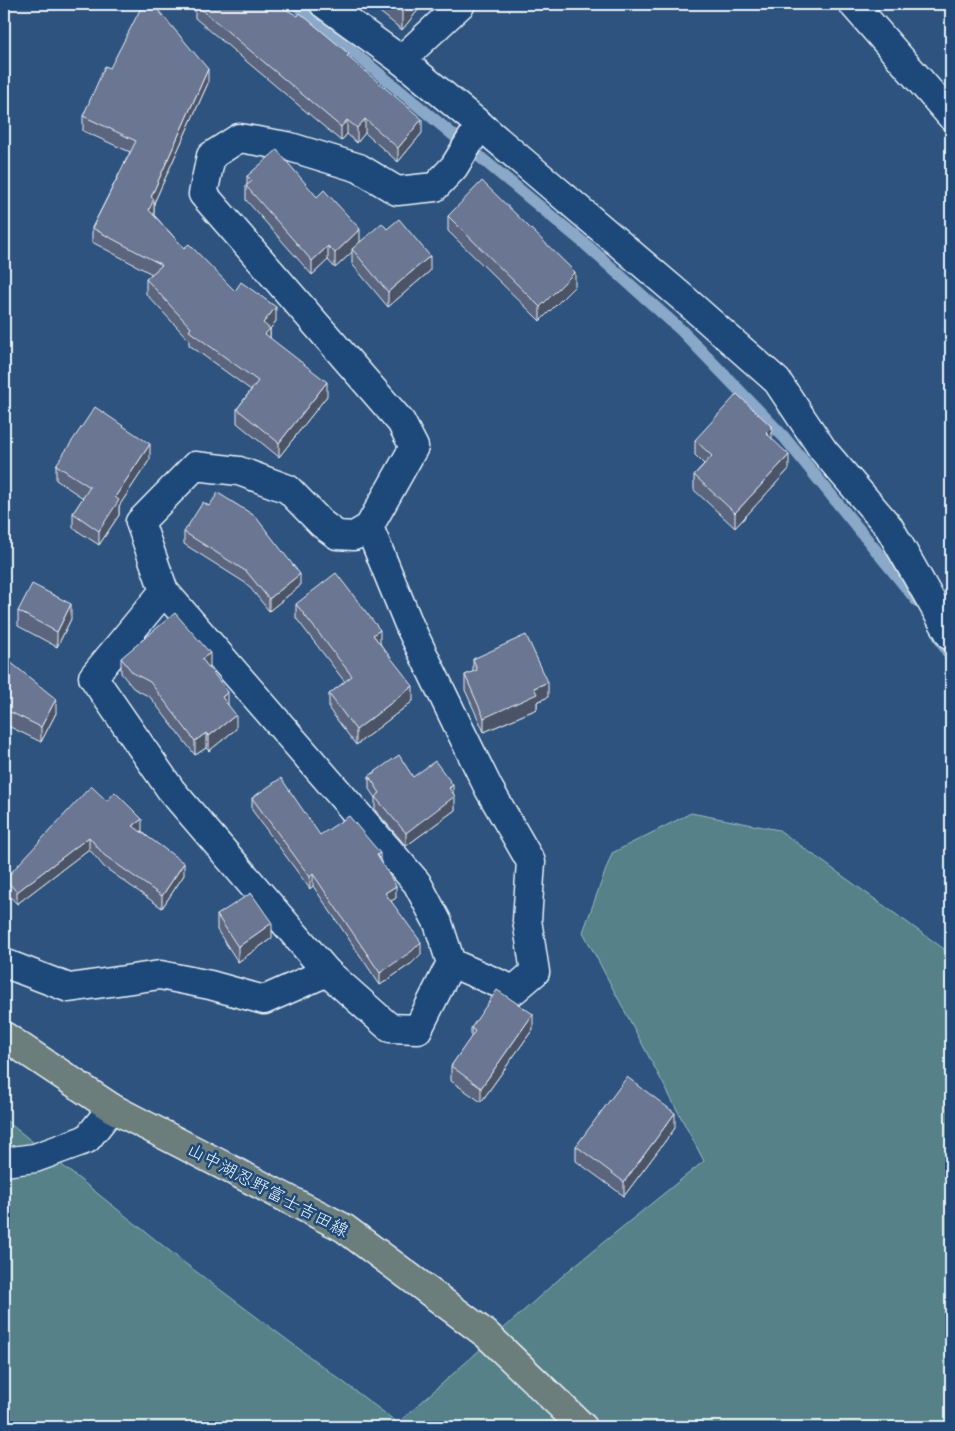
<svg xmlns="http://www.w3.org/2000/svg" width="955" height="1431" viewBox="0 0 955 1431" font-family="Dekko,'Klee One',sans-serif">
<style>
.green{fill:#568189;stroke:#9fb9c0}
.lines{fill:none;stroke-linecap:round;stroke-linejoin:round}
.stream{stroke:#8aa8c7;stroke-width:12}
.minor-casing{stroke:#e8f1f8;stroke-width:31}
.major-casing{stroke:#e8f1f8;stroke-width:31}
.minor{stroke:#1f4a7a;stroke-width:28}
.major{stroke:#6c7e7c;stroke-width:28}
.wall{fill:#5c657e;stroke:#e8f1f8}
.shaded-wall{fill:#4b5366;stroke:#e8f1f8}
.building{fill:#6b7692;stroke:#e8f1f8}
.labels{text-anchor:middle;stroke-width:5;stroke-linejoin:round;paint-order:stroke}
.street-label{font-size:18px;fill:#e8f1f8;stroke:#1f4a7a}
</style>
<rect width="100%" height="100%" fill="#2e537f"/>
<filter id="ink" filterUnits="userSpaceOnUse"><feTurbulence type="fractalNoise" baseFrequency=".02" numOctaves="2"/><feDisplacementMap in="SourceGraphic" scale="10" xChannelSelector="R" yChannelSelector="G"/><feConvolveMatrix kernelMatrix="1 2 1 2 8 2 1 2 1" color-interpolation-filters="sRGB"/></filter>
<g filter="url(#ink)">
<!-- green -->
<path class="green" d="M 691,813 L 779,830 L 951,954 L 951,1427 L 4,1427 L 4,1119 L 186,1264 L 398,1423 L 568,1271 L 704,1161 L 583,932 L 612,853 Z"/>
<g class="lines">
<!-- stream -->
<g class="stream">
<path d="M 295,4 L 585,244 L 681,330 L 784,437 L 917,601"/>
<path d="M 938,635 L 951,658"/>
</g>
<!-- minor casing -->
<g class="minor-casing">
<g id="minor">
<path d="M 324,4 L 401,60 L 480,125 L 683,298 L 777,381 L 823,450 L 889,527 L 951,636"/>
<path d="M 853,4 L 951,116"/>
<path d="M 401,60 L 461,4"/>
<path d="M 369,527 L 410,627 L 457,724 L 489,789 L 531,862 L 527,920 L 535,972 L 514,990 L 451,963"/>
<path d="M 164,591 L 417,883 L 438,923 L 451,963 L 418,1029 L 390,1028 L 327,972 L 171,790 L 93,677 L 164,591 L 140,522 L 195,466 L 239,471 L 288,489 L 322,524 L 337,535 L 354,536 L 369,527 L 414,447 L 401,422 L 203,194 L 211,156 L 239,138 L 287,146 L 359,168 L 397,191 L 435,187 L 454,167 L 480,125"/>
<path d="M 4,963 L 69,988 L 160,975 L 210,985 L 264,1000 L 327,972"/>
<path d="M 4,1162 L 35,1158 L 87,1139 L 112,1108"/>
</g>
</g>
<!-- major casing -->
<g class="major-casing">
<path id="major" d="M 4,1036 L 112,1108 L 344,1228 L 486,1334 L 583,1427"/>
</g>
<!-- minor -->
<use href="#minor" class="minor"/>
<!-- major -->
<use href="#major" class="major"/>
</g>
<!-- wall -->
<g class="wall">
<path d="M 195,4 L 349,58 L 422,133 L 398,162 L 365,133 L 357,143 L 347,134 L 341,141 L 195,18 Z"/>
<path d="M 370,4 L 423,4 L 402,30 Z"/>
<path d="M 110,68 L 208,83 L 154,203 L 154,215 L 184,248 L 235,291 L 276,321 L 270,329 L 270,338 L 327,396 L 279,457 L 237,423 L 237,409 L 251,390 L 189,345 L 189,340 L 146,294 L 146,279 L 152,274 L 92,242 L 92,228 L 130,152 L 83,131 L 83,116 Z"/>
<path d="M 247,176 L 317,197 L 360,242 L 387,229 L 430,271 L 388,307 L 352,264 L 352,252 L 335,268 L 328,260 L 312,275 L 246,200 L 246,186 L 247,184 Z"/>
<path d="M 448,216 L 575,286 L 540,321 L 448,231 Z"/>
<path d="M 772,439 L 789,469 L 735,528 L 694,490 L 694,475 L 704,464 L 695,455 L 695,440 Z"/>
<path d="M 150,459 L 119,506 L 119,515 L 99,545 L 73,528 L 73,513 L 83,498 L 56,480 L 56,465 Z"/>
<path d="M 184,532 L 300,586 L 269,611 L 247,584 L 184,544 Z"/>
<path d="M 296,604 L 380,643 L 413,701 L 356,745 L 329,709 L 329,694 L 345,682 L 296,618 Z"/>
<path d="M 18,611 L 71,619 L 57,647 L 18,626 Z"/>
<path d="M 4,657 L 56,713 L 41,742 L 4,724 Z"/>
<path d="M 121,658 L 210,667 L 209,668 L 228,705 L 236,729 L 209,751 L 206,748 L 195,755 L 150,697 L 133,688 L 121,673 Z"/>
<path d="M 473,659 L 548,697 L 537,702 L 537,709 L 484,732 L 465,690 L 465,675 L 473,672 Z"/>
<path d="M 369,776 L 413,777 L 453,793 L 455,810 L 406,846 L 375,810 L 375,798 L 369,789 Z"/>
<path d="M 252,798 L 320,835 L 380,861 L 396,898 L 391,901 L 421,954 L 412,963 L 380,985 L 313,886 L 310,889 L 252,810 Z"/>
<path d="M 107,801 L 142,831 L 184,875 L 162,908 L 104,867 L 89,849 L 17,904 L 5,891 L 5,879 Z"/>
<path d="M 217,915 L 272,938 L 238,962 L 217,930 Z"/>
<path d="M 471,1028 L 533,1029 L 481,1102 L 451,1081 L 451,1066 L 471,1038 Z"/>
<path d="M 675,1128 L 624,1196 L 576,1161 L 576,1146 Z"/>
</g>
<!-- shaded-wall -->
<g class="shaded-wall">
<path d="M 409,4 L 423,4 L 402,30 L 402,12 Z"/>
<path d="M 208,69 L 208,83 L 154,203 L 154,213 L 149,224 L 149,210 L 151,197 Z"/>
<path d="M 365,119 L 365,133 L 357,143 L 357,128 Z"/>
<path d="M 422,119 L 422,133 L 398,162 L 398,148 Z"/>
<path d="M 347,120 L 347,134 L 341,141 L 341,127 Z"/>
<path d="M 360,229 L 360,244 L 352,249 L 352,252 L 335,268 L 335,253 Z"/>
<path d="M 328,246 L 328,260 L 312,275 L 312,261 Z"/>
<path d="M 430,256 L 430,271 L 388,307 L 388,292 Z"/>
<path d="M 575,272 L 575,286 L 540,321 L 540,307 Z"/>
<path d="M 276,307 L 276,321 L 270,329 L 270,343 L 265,349 L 263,323 Z"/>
<path d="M 327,382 L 327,396 L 279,457 L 279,443 Z"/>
<path d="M 772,427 L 772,442 L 766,433 Z"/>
<path d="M 150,444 L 150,459 L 119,506 L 119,515 L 99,545 L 99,531 L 115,497 Z"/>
<path d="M 789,455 L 789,469 L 735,528 L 735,513 Z"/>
<path d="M 300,574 L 300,586 L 269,611 L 269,599 Z"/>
<path d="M 71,604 L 71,619 L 57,647 L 57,632 Z"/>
<path d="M 380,630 L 380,644 L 373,635 Z"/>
<path d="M 210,653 L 210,667 L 202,674 L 202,659 Z"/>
<path d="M 548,682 L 548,697 L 537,702 L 537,709 L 484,732 L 484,718 L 534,688 Z"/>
<path d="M 413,686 L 413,701 L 356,745 L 356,730 Z"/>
<path d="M 228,692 L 228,707 L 222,697 Z"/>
<path d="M 56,699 L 56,713 L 41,742 L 41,727 Z"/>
<path d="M 236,715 L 236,729 L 209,751 L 209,736 Z"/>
<path d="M 206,733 L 206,748 L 195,755 L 195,741 Z"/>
<path d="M 453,785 L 453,798 L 455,796 L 455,810 L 406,846 L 406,833 Z"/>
<path d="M 142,819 L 142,831 L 133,838 L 133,826 Z"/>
<path d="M 89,837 L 89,849 L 17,904 L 17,892 Z"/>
<path d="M 380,853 L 380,865 L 377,855 Z"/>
<path d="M 184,863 L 184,875 L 162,908 L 162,896 Z"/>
<path d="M 313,874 L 313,886 L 310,889 L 310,877 Z"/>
<path d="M 396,886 L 396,898 L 385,905 L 385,893 Z"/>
<path d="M 272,923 L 272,938 L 238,962 L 238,947 Z"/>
<path d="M 421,942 L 421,954 L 412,963 L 380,985 L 380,973 Z"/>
<path d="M 533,1014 L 533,1029 L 481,1102 L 481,1088 Z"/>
<path d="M 675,1113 L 675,1128 L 624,1196 L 624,1182 Z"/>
</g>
<!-- building -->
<g class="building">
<path d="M 143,4 L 153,4 L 208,69 L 151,197 L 154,199 L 149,210 L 184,248 L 189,244 L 235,291 L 241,282 L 276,307 L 263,323 L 270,329 L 265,334 L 327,382 L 279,443 L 237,409 L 258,381 L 189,331 L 191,328 L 146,279 L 162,265 L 92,228 L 136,141 L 83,116 L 105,66 L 110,68 Z"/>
<path d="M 195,4 L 276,4 L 298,16 L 300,13 L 349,54 L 347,56 L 422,119 L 398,148 L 365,119 L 357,128 L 347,120 L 341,127 Z"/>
<path d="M 392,4 L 409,4 L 402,12 Z"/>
<path d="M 277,150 L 317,197 L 324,190 L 360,229 L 335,253 L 328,246 L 312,261 L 246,186 L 252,181 L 247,176 Z"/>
<path d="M 482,181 L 575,272 L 540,307 L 448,216 Z"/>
<path d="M 399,219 L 430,256 L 388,292 L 352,249 L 382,223 L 387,229 Z"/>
<path d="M 737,394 L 772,427 L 766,433 L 789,455 L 735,513 L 694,475 L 712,456 L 695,440 Z"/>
<path d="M 95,407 L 150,444 L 115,497 L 119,500 L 99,531 L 73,513 L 90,487 L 56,465 Z"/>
<path d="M 218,493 L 255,516 L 300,574 L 269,599 L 247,572 L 184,532 L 203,502 L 209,506 Z"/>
<path d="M 336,573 L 380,630 L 373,635 L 413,686 L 356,730 L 329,694 L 352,676 L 296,604 Z"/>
<path d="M 32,584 L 71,604 L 57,632 L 18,611 Z"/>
<path d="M 175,613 L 210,653 L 202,659 L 228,692 L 222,697 L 236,715 L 209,736 L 206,733 L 195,741 L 150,682 L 133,673 L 121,658 Z"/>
<path d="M 526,635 L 548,682 L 534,688 L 537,694 L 484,718 L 465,675 L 477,670 L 473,659 Z"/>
<path d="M 4,657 L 56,699 L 41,727 L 4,709 Z"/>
<path d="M 399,755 L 413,777 L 435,761 L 453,785 L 449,788 L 455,796 L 406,833 L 375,797 L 380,793 L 369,776 Z"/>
<path d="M 281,778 L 320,835 L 349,816 L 380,853 L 377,855 L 396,886 L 385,893 L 421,942 L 412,951 L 380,973 L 313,874 L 310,877 L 252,798 Z"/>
<path d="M 91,786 L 107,801 L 115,792 L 142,819 L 133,826 L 184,863 L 162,896 L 104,855 L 89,837 L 17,892 L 5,879 Z"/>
<path d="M 251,893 L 272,923 L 238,947 L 217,915 Z"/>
<path d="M 497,990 L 533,1014 L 481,1088 L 451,1066 L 475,1031 L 471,1028 Z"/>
<path d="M 627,1077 L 675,1113 L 624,1182 L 576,1146 Z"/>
</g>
</g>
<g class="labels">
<!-- street labels -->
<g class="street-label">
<text transform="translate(268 1190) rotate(28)" y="6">山中湖忍野富士吉田線</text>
</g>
</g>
<!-- margin -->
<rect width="955" height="1431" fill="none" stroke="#1f4a7a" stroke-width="20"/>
<rect x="10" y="10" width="935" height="1411" fill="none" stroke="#e8f1f8" stroke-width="2" filter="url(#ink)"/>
</svg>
